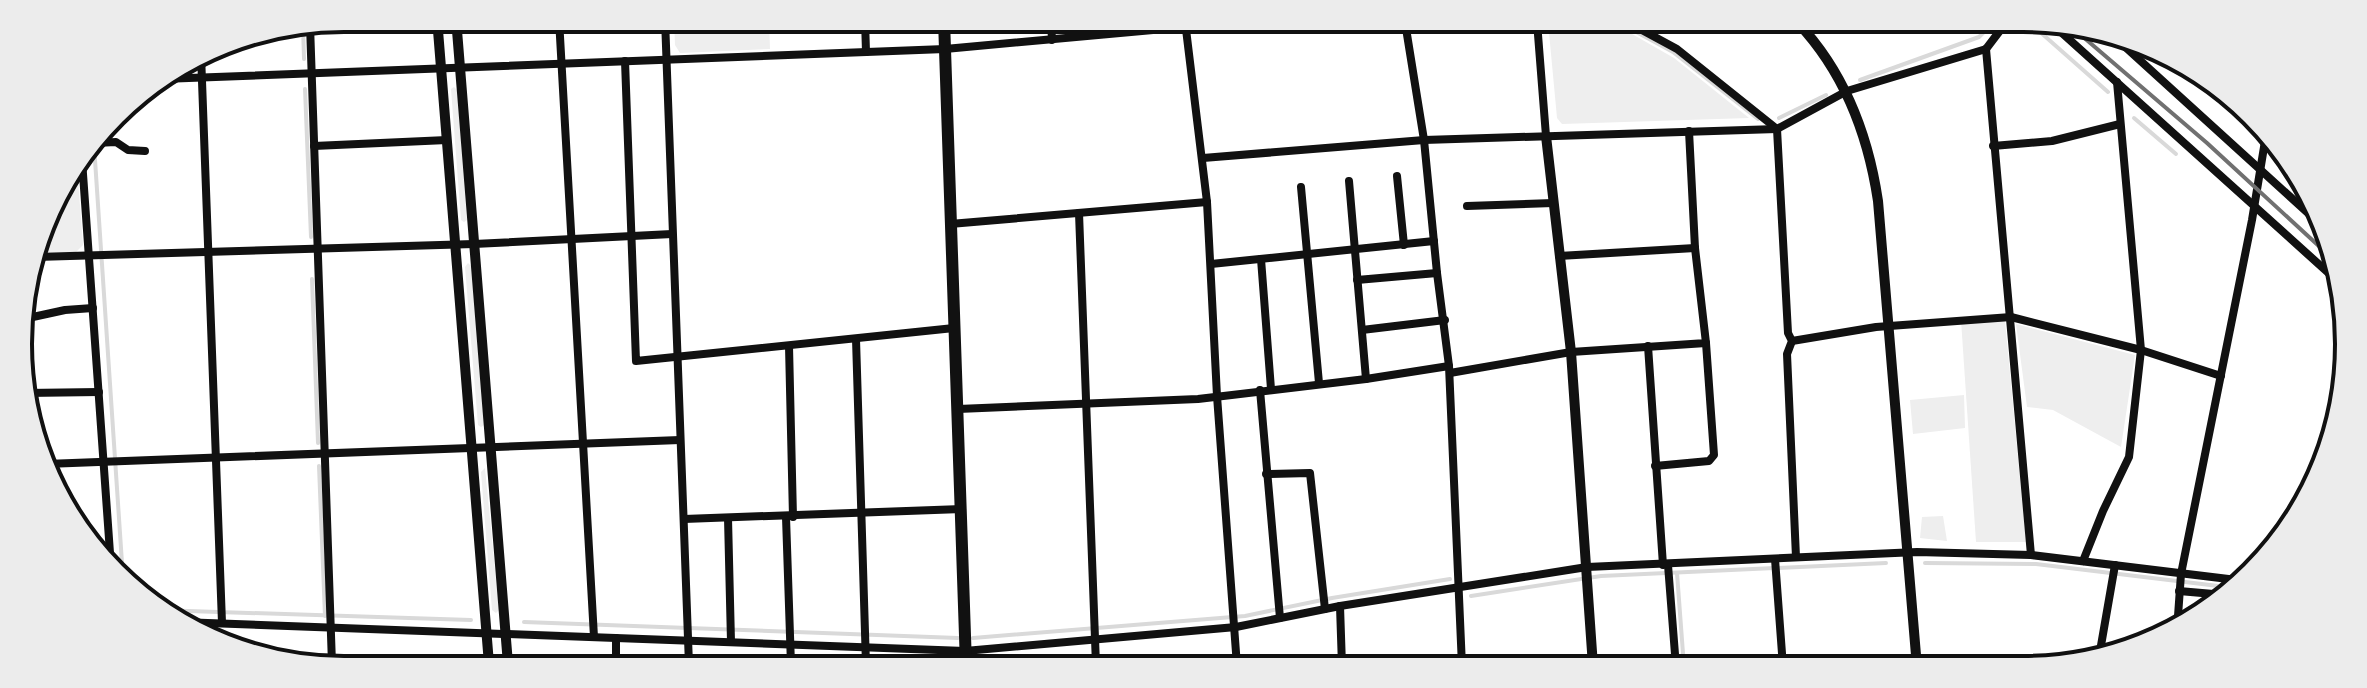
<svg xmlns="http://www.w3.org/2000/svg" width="2367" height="688" viewBox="0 0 2367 688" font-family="Cabin,sans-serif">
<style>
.green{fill:#eee}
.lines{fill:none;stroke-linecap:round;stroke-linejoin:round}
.stream{stroke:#d9d9d9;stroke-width:4}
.minor{stroke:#111;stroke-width:8}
.tertiary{stroke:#111;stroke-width:10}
.secondary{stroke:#111;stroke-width:12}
.rail{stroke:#707070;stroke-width:4}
.rim{fill:none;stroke:#111;stroke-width:4}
</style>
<rect width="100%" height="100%" fill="#fff"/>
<!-- green -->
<g class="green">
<path d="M 674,19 L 769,20 L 770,49 L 680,53 L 675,45 Z"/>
<path d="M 1548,22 L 1611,22 L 1674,58 L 1749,118 L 1562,124 L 1557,118 Z"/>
<path d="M 454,87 L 457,90 L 467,220 L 464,222 L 461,220 L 451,89 Z"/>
<path d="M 77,167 L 83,245 L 76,252 L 37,253 L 52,199 Z"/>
<path d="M 468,263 L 471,266 L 484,425 L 481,427 L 478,425 L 465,267 Z"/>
<path d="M 1961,320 L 2005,321 L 2026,542 L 1976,542 Z"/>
<path d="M 2016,324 L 2135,355 L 2121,447 L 2053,410 L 2027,407 Z"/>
<path d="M 1964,395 L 1965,428 L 1913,434 L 1910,400 Z"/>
<path d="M 485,468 L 499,610 L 496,613 L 492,610 L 481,472 Z"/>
<path d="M 1943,516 L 1947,541 L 1920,538 L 1922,517 Z"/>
</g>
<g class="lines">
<!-- stream -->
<g class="stream">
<path d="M 1620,23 L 1673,52 L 1758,119"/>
<path d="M 2031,24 L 2108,92"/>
<path d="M 303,26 L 304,59"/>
<path d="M 1860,80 L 1979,37 L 1992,24"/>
<path d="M 305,89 L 311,237"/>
<path d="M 1779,118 L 1826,95"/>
<path d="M 2134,118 L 2176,154"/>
<path d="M 94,145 L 123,578"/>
<path d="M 312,279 L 318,443"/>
<path d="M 319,466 L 325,616"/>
<path d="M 1925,563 L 2036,564 L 2235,588"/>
<path d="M 1677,573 L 1684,667"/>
<path d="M 1471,596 L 1601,576 L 1886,563"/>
<path d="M 158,610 L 471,620"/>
<path d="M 524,622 L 958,638"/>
<path d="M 973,638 L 1245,616 L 1332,598 L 1450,579"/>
</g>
<!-- minor -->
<g class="minor">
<path d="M 559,19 L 594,637"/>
<path d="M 665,19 L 689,665"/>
<path d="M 865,20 L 866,52"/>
<path d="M 1051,21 L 1052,40"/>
<path d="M 1185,21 L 1207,202 L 1217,396 L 1237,666"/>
<path d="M 1405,22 L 1424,140 L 1437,273 L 1449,366 L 1462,666"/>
<path d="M 1537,22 L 1546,136"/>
<path d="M 1629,23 L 1677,49 L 1777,129 L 1788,333 L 1792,341 L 1787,354 L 1796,557"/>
<path d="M 2052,24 L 2343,286"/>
<path d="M 310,25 L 332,664"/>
<path d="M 2111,34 L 2319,223"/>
<path d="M 1986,49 L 2031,555"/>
<path d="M 201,54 L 222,623"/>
<path d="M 625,61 L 636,361 L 954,328"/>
<path d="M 162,79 L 945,49 L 1252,21"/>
<path d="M 95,143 L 116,142 L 128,150 L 145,151"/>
<path d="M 314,146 L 447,140"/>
<path d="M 1993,146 L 2052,141 L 2120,124"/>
<path d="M 1203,158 L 1424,140 L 1777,129 L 1847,91 L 1986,49 L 2005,24"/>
<path d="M 82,160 L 111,567"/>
<path d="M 1397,176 L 1404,245"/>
<path d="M 1349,181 L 1366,379"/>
<path d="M 1301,187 L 1319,383"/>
<path d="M 1467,206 L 1553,203"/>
<path d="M 1079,213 L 1096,665"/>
<path d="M 950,224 L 1207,202"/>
<path d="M 1559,256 L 1695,248"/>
<path d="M 36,257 L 474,244 L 672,234"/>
<path d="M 1261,259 L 1271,389"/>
<path d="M 1211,264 L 1434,241"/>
<path d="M 1357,280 L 1437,273"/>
<path d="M 19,320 L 65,310 L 93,308"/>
<path d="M 1362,330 L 1445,320"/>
<path d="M 856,339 L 866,665"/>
<path d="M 1792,341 L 1876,327 L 2011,317 L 2141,350 L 2221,376"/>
<path d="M 789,346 L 793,517"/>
<path d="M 1648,346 L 1663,565"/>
<path d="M 1450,373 L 1571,352 L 1706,343 L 1695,248 L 1689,131"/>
<path d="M 1260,390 L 1280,618"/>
<path d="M 26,393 L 99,392"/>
<path d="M 958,409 L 1198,399 L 1366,379 L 1449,366"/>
<path d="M 46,464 L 680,440"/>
<path d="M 1655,466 L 1709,461 L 1714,455 L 1706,343"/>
<path d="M 1266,474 L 1310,473 L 1325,609"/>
<path d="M 786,517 L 791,665"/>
<path d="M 728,518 L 731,642"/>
<path d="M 684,519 L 962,509"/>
<path d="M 1775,559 L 1783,667"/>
<path d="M 2083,561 L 2103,511 L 2129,457 L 2141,350 L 2117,82"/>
<path d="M 1668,565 L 1676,667"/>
<path d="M 2179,591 L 2225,595"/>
<path d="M 1340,606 L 1342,666"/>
<path d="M 180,622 L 965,651 L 1236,627 L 1340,606 L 1587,567 L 1917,552 L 2031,555 L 2245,581"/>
<path d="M 2177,630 L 2181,574 L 2252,220 L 2266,135"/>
<path d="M 2099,657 L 2115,565"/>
<path d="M 616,664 L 616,638"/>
</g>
<!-- tertiary -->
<g class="tertiary">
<path d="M 437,18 L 489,664"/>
<path d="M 456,18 L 508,664"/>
<path d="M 1798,23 C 1845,73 1868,134 1878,201 L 1917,667"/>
<path d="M 1546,136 L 1571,352 L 1593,666"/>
</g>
<!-- secondary -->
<path class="secondary" d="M 944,20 L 966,665"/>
<!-- rail -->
<path class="rail" d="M 2068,24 L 2207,143 L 2334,260"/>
</g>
<!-- crop -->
<path d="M0 0H2367V688H0ZM344 32H2023A312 312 0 0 1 2335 344V344A312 312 0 0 1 2023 656H344A312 312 0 0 1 32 344V344A312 312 0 0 1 344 32Z" fill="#ececec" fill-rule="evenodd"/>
<path class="rim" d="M344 32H2023A312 312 0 0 1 2335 344V344A312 312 0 0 1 2023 656H344A312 312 0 0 1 32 344V344A312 312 0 0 1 344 32Z"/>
</svg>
